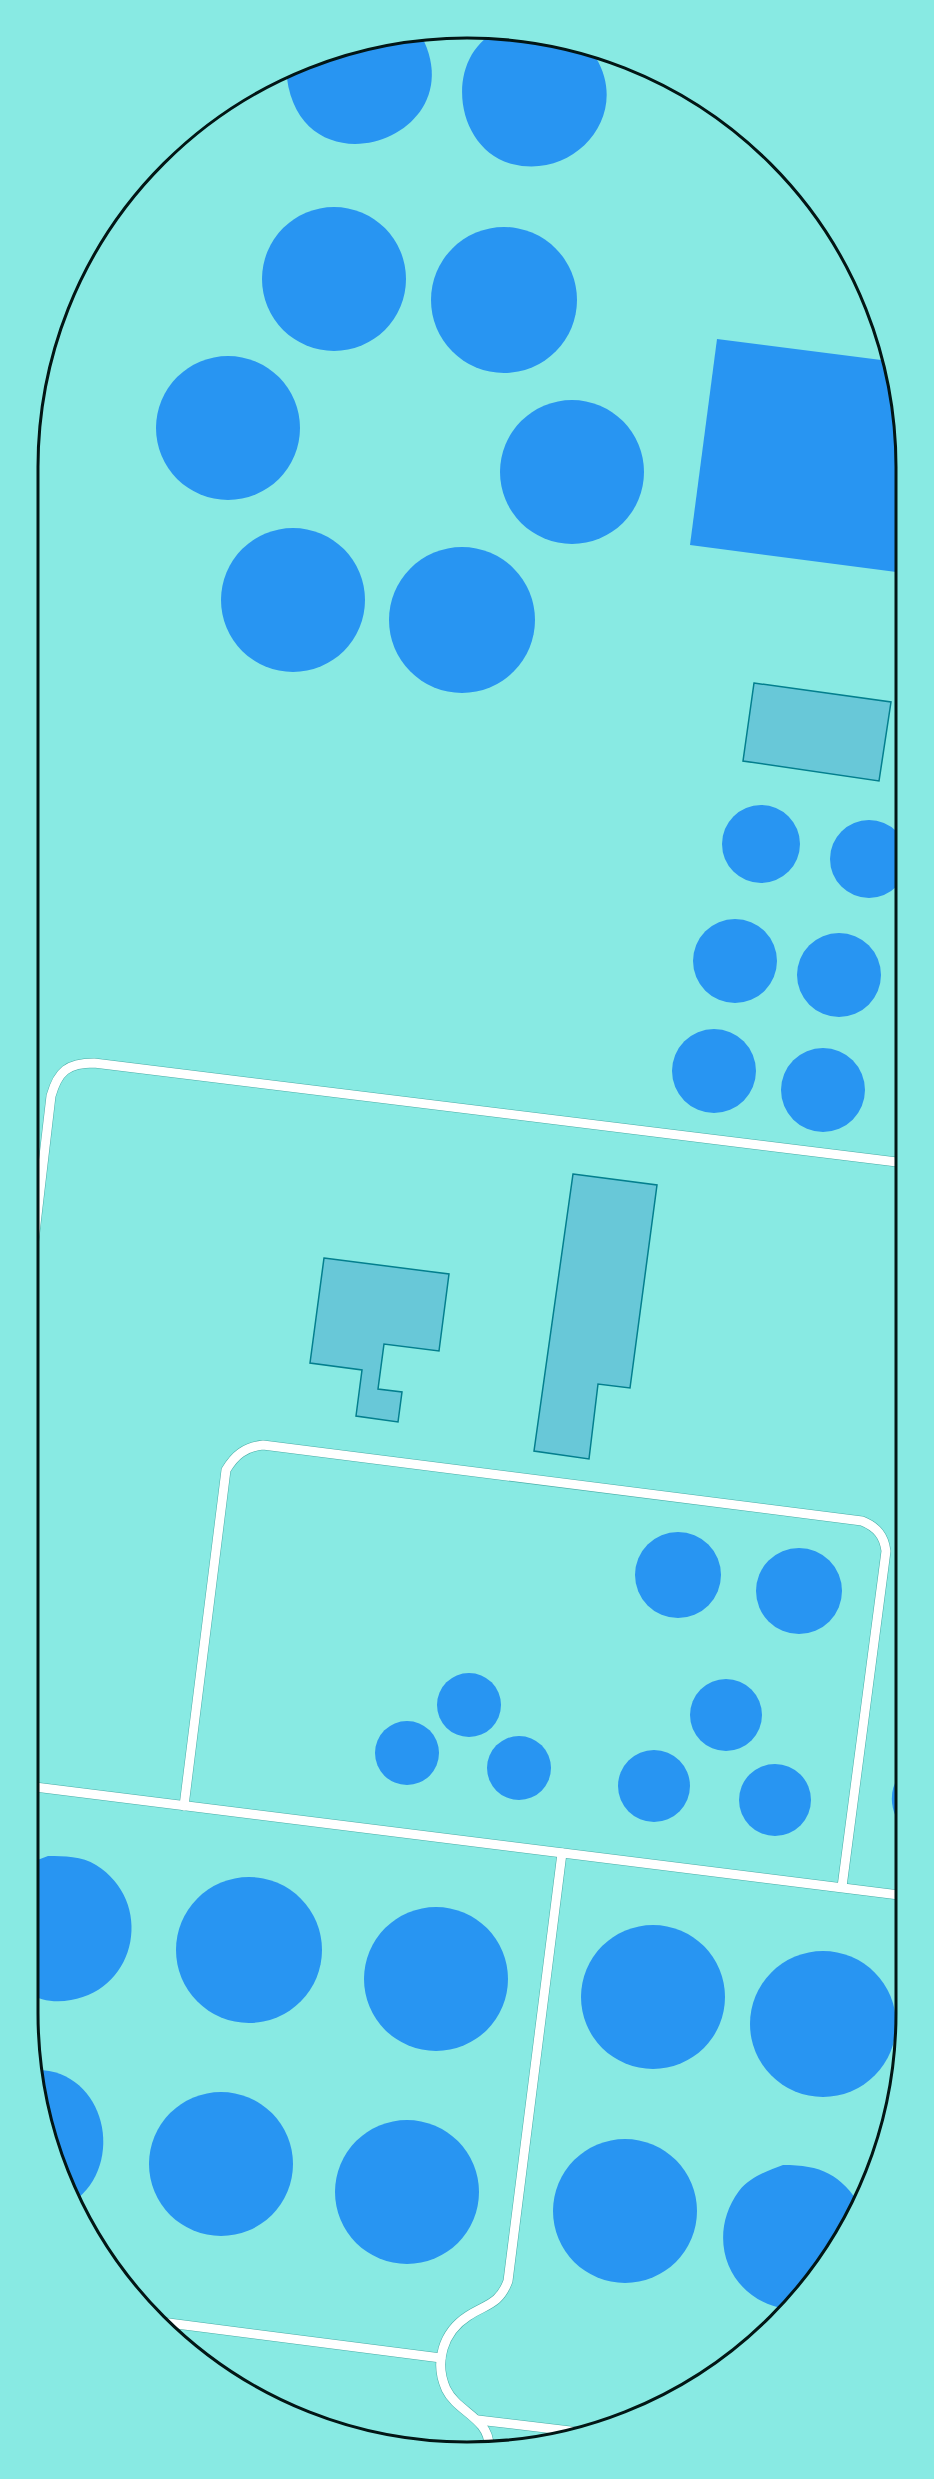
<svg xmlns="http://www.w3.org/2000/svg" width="934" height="2479" viewBox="0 0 934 2479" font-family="Lato,sans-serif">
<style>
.water{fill:#2895f2}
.building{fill:#68c8d8;stroke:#037f8e;stroke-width:1.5}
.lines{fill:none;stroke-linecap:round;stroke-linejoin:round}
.lane-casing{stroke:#49ada7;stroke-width:10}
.lane{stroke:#fff;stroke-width:9}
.rim{fill:none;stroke:#021615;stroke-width:3}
</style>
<rect width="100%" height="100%" fill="#88eae3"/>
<!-- water -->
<g class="water">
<path d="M 502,29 L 581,42 C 589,46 592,51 596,58 C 631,116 574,180 512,164 C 452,148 443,52 502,29 Z"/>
<path d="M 418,30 C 484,139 293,202 286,68 L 326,50 Z"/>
<circle cx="334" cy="279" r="72"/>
<circle cx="504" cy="300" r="73"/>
<path d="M 717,339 L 889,361 L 903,409 L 904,573 L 690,545 Z"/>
<circle cx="228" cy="428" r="72"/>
<circle cx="572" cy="472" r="72"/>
<circle cx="293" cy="600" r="72"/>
<circle cx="462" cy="620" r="73"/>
<circle cx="761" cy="844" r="39"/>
<circle cx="869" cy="859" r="39"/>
<circle cx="735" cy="961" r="42"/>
<circle cx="839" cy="975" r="42"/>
<circle cx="714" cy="1071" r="42"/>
<circle cx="823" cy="1090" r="42"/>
<circle cx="678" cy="1575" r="43"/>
<circle cx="799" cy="1591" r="43"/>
<circle cx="469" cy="1705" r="32"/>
<circle cx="726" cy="1715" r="36"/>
<circle cx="407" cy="1753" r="32"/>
<circle cx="519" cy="1768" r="32"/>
<circle cx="654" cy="1786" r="36"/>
<circle cx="775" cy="1800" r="36"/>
<path d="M 906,1769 L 907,1833 C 889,1815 885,1786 906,1769 Z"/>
<path d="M 48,1856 C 64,1856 82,1856 96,1865 C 154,1901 138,1989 71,2000 C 56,2003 41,2001 27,1993 L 27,1864 Z"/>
<circle cx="249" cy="1950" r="73"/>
<circle cx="436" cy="1979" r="72"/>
<circle cx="653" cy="1997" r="72"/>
<circle cx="823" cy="2024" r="73"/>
<path d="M 37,2070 C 105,2070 127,2164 73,2202 L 50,2154 Z"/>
<circle cx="221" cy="2164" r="72"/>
<circle cx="407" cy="2192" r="72"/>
<circle cx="625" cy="2211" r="72"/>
<path d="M 783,2165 C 821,2165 841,2174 861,2207 L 816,2280 L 785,2309 C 728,2299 705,2237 739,2191 C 750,2177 767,2171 783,2165 Z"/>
</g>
<!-- building -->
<g class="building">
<path d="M 754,683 L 891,702 L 879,781 L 743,761 Z"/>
<path d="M 573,1174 L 657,1185 L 630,1388 L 598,1384 L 589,1459 L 534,1451 Z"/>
<path d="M 324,1258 L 449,1274 L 439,1351 L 384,1344 L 378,1389 L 402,1392 L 398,1422 L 356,1416 L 362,1370 L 310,1363 Z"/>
</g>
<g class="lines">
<!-- lane casing -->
<g class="lane-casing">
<g id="lane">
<path d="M 27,1301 L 51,1096 C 58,1071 68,1063 94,1063 L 905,1163"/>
<path d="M 27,1786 L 907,1896"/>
<path d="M 184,1806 L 226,1470 C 235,1455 245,1447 263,1445 L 862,1521 C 877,1527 884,1536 886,1551 L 842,1887"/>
<path d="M 161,2322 L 441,2358"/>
<path d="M 478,2420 L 587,2433"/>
<path d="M 489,2446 C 489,2418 457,2412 446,2389 C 434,2362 443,2332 468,2316 C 486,2304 499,2305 508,2281 L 562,1853"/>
</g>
</g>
<!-- lane -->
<use href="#lane" class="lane"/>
</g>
<!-- crop -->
<path d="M0 0H934V2479H0ZM467 38H467A429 429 0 0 1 896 467V2013A429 429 0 0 1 467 2442H467A429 429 0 0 1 38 2013V467A429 429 0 0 1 467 38Z" fill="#88eae3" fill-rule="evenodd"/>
<path class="rim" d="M467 38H467A429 429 0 0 1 896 467V2013A429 429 0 0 1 467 2442H467A429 429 0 0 1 38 2013V467A429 429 0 0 1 467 38Z"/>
</svg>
